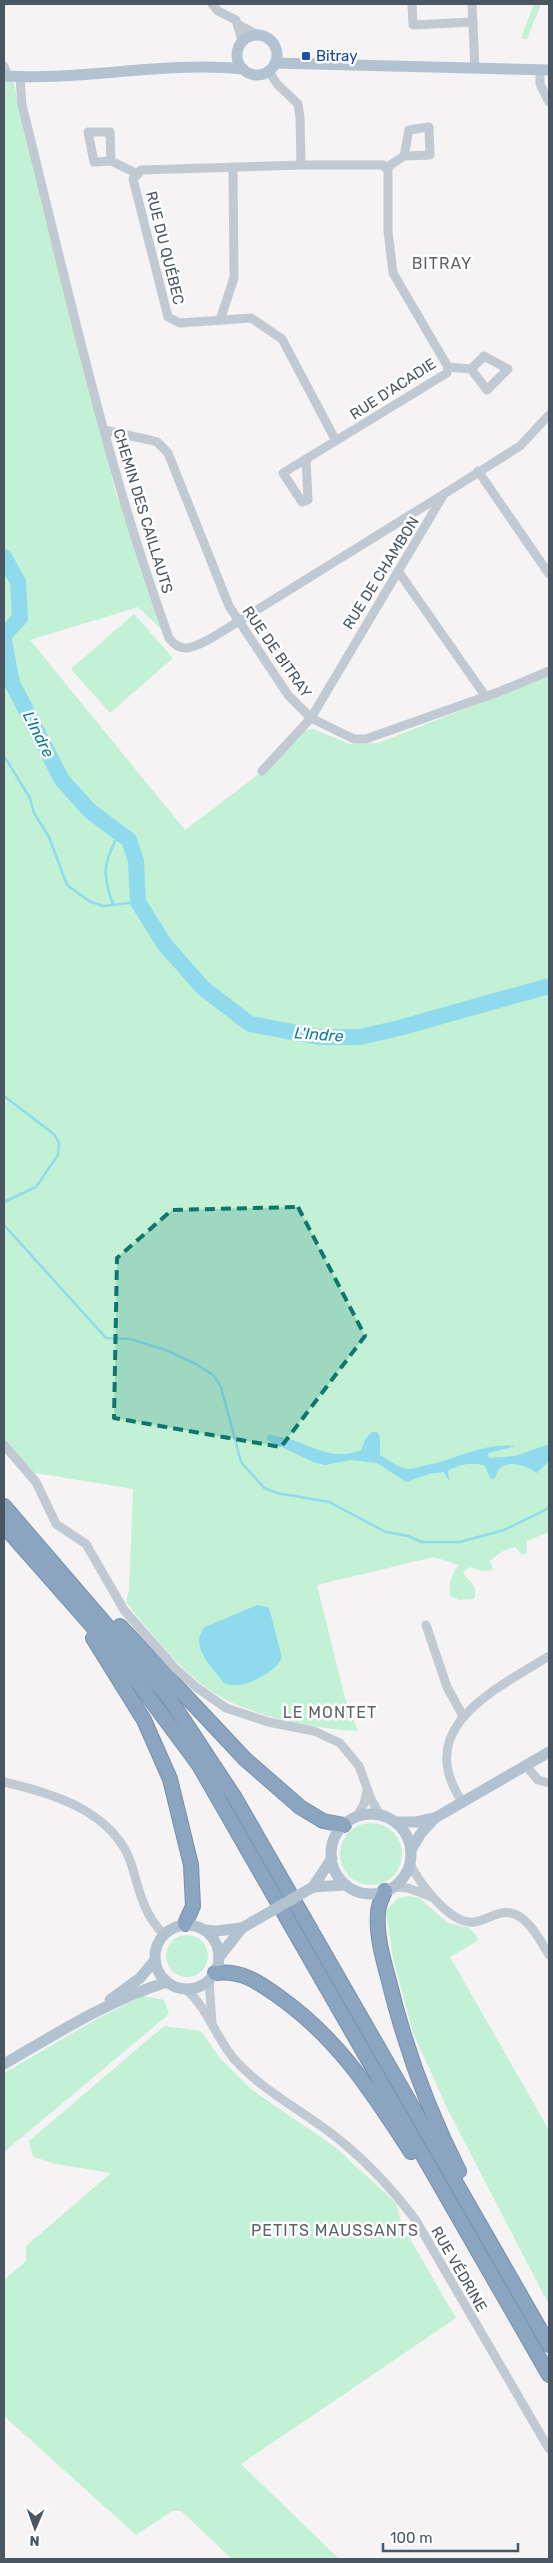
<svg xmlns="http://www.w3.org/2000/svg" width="553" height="2563" viewBox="0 0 553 2563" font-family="Rubik,sans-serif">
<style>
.green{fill:#c3f1d5}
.water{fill:#90daee}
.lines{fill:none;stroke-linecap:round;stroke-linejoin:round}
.stream{stroke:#90daee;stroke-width:2.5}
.river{stroke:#90daee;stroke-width:16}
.highway-casing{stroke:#7690ad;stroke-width:16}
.minor{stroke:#c1cad2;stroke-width:9}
.major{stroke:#b3c2d1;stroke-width:11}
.highway{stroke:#8ba5c1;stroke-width:14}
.major-bridge{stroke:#b3c2d1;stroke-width:11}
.marked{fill:#0f766e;fill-opacity:0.2;stroke:#0f766e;stroke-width:4;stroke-dasharray:10 6;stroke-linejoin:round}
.transit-dot{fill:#1a4fb4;stroke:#fff;stroke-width:2}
.labels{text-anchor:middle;stroke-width:5;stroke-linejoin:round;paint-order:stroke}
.transit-label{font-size:15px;fill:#164399;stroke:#fff;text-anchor:start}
.street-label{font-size:15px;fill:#4a5661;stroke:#fff}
.neighbourhood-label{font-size:16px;letter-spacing:1px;fill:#5f6368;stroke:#fff}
.water-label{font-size:16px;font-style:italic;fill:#0c7c9b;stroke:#fff}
</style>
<rect width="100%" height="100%" fill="#f5f3f3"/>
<!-- green -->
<g class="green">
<path d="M 534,4 L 541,4 L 527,39 L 521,38 Z"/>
<path d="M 4,81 L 14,82 L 20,114 L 116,493 L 117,497 L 120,497 L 140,569 L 161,629 L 138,607 L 30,640 L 185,830 L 267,768 L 303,731 L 313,729 L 350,744 L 378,743 L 549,676 L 549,1532 L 526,1541 L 527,1553 L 522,1555 L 515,1547 L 501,1552 L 490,1561 L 493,1570 L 481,1571 L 470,1567 L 463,1572 C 469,1583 479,1584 474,1599 L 459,1600 L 450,1596 C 449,1582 451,1575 459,1565 L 434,1557 L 317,1585 L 345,1698 L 358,1731 C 314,1729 252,1717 214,1693 C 182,1673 150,1632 126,1602 L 129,1590 L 133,1489 L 23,1471 L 4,1451 Z"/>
<path d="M 134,614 L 173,658 L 110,713 L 71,669 Z"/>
<circle cx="371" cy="1854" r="31"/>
<path d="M 410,1896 L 419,1898 L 448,1923 L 470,1928 L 479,1940 L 450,1957 L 549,2130 L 549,2305 L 449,2112 L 413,2033 L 393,1958 L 386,1910 L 398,1898 Z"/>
<circle cx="187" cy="1956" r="21"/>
<path d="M 143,1996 L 164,2000 L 169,2014 L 4,2152 L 4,2073 L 97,2019 Z"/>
<path d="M 164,2026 L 201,2031 L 219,2057 L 252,2090 L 335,2147 L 396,2203 L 402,2225 L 456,2318 L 241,2464 L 339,2559 L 232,2559 L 181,2511 L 172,2511 L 136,2535 L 4,2416 L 4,2280 L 26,2261 L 26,2246 L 111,2173 L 57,2164 L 33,2157 L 29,2141 Z"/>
</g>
<!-- water -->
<g class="water">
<path d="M 372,1432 L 377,1432 L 380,1437 L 380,1455 C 388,1460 399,1468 407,1469 C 412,1469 418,1467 422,1466 C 455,1461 481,1442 516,1446 L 488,1453 L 489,1458 L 515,1456 L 546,1445 L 549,1446 L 549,1461 L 537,1473 C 527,1466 510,1459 499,1469 C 497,1471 497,1476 494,1479 L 490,1478 L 485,1466 C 474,1461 456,1465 448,1471 L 449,1481 L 444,1472 L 429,1474 L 406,1482 L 377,1463 L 350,1460 L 325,1465 L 313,1462 L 267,1440 L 268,1434 C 279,1437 291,1439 301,1443 C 322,1452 339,1459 361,1450 L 366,1438 Z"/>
<path d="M 257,1605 L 268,1607 L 270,1611 L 282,1658 C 274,1674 241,1691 224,1683 C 212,1667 188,1645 205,1627 Z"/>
</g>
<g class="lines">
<!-- stream -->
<g class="stream">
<path d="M 4,756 L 30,798 L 34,813 L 49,837 L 67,885 L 89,901 L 103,906 L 138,902"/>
<path d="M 113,904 C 101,872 104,863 119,833"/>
<path d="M 4,1096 L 55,1135 L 59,1143 L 58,1155 L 36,1187 L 4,1202"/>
<path d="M 4,1225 L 106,1338 L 130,1339 L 166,1350 L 196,1364 L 213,1375 L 221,1387 L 241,1462 L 264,1488 L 277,1493 L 329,1502 L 386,1532 L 408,1536 L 422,1542 L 460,1542 L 504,1530 L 549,1508"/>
</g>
<!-- river -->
<g class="river">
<path d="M 4,557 L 18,582 L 20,618 L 4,635"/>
<path d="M 4,641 L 12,683 L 62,780 L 90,811 L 129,840 L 136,861 L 138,902 L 165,945 L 203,988 L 250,1024 L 319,1037 L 360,1037 L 399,1028 L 549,986"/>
</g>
<!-- highway casing -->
<g class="highway-casing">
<g id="highway">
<path d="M 4,1506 L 169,1698 L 235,1798 L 549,2345"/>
<path d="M 4,1526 L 116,1653 L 199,1765 L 549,2375"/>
<path d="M 120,1626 L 245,1759 L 300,1807 L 323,1821 L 344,1825"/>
<path d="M 93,1638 L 144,1720 L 170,1779 L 191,1865 L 193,1906 L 185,1924"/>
<path d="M 385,1891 C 382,1898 378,1905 378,1913 C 376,1935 383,1959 389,1981 C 405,2047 428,2110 459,2171"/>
<path d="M 215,1973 C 241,1970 257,1981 278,1996 C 339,2039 371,2091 411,2152"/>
</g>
</g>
<!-- minor -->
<g class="minor">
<path d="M 212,4 L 218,11 L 236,20 L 242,41"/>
<path d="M 412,4 L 413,25 L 473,22"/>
<path d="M 472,4 L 475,69"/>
<path d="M 239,25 L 258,35"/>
<path d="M 4,66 L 8,77"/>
<path d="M 540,70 L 540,84 L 549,102"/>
<path d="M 269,71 L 277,84 L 298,104 L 300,117 L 301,165 L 383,165 L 388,170 L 388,231 L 393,273 L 448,367 L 447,373 L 283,473 L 302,502 L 308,500 L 306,459"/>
<path d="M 20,77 L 22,105 C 67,284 106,465 169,638 C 182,655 194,647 210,639 L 444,494"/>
<path d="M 111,161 L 94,162 L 88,132 L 110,132 L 111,161 L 138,174"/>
<path d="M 301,165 L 141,170 L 133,179 L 168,317 L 180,323 L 251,318 L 282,339 L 336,441"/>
<path d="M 386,168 L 404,156 L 409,130 L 429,127 L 430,155 L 404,156"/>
<path d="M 220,320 L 234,278 L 233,167"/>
<path d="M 448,367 L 471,369 L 487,390 L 508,369 L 484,356 L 471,369"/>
<path d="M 104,430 L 150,440 L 157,442 L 168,453 L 229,606 L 288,695 L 311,718 L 354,739 L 366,739 L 501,691 L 549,671"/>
<path d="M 478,471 L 549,574"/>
<path d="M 398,571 L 486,697"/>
<path d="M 262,771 L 311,718 L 444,494 L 520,446 L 549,415"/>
<path d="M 4,1445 L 36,1482 L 56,1524 L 86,1544 L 124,1610 L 175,1668 L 196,1687 L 226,1708 L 268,1722 L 314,1731 L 340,1743 L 359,1766 L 371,1799 L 380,1815"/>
<path d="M 426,1625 L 447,1687 L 463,1716"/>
<path d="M 526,1766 L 538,1780 L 549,1783"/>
<path d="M 4,1782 C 52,1793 113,1811 131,1863 C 140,1892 142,1911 164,1935"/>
<path d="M 463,1803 C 411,1727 495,1690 549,1656"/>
<path d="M 356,1818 L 364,1804 L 367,1791"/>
<path d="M 410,1864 C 419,1882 450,1925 474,1922 C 486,1921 498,1910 511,1913 C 528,1916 541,1942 549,1955"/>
<path d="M 393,1887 L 408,1888 L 432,1897"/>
<path d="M 209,1980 L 212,2023"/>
<path d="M 185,1989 C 205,2003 217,2040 235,2060 C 265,2093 307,2113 341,2141 C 369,2164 393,2190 415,2219 L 549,2449"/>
</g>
<!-- major -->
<g class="major">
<circle cx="257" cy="55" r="20"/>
<path d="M 275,63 L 549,70"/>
<path d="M 4,76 C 83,81 163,61 242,69"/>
<circle cx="371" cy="1854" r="40"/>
<path d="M 395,1822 L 416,1822 L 435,1818 L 549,1752"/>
<path d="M 411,1850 L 421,1833 L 435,1818"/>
<path d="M 313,1887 L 332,1858"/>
<path d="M 313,1887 L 346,1885"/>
<circle cx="187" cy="1957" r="32"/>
<path d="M 205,1930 L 216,1931 L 242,1928"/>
<path d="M 219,1957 L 242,1928"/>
<path d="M 110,2000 L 140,1978 L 155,1960"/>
<path d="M 4,2064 C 56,2034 109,2000 167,1982"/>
</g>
<!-- highway -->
<use href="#highway" class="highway"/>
<!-- major-bridge -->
<path class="major-bridge" d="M 242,1928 L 313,1887"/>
</g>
<!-- marked area -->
<path class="marked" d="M 298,1207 L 365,1336 L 281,1447 L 114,1418 L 117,1258 L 172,1210 Z"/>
<!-- markers -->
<rect class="transit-dot" x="301" y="51" width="10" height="10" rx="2.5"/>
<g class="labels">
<!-- transit labels -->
<g class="transit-label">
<text x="316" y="61">Bitray</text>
</g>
<!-- street labels -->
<g class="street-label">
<text transform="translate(165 248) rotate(76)" y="5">RUE DU QUÉBEC</text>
<text transform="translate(393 389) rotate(-33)" y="5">RUE D'ACADIE</text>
<text transform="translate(143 511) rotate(73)" y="5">CHEMIN DES CAILLAUTS</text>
<text transform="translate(381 573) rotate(-58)" y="5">RUE DE CHAMBON</text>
<text transform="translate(277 652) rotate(55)" y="5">RUE DE BITRAY</text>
<text transform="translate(459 2269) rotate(60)" y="5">RUE VÉDRINE</text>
</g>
<!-- neighbourhood labels -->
<g class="neighbourhood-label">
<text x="442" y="269">BITRAY</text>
<text x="330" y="1718">LE MONTET</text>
<text x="335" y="2236">PETITS MAUSSANTS</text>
</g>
<!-- water labels -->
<g class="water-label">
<text transform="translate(39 734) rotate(63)" y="6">L'Indre</text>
<text transform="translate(319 1034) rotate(4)" y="6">L'Indre</text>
</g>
</g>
<!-- border -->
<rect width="553" height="2563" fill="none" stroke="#4a5661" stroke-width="10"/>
<!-- north arrow -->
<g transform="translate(35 2528) rotate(182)" stroke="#ffffff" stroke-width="4" paint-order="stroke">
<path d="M0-4L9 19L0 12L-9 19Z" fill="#4a5661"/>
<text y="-8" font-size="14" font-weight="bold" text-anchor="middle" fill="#4a5661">N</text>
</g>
<!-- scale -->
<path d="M383 2543v8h135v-8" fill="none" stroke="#4a5661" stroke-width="2.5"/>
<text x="390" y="2543" font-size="15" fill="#4a5661" stroke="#ffffff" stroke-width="4" paint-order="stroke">100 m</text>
</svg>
